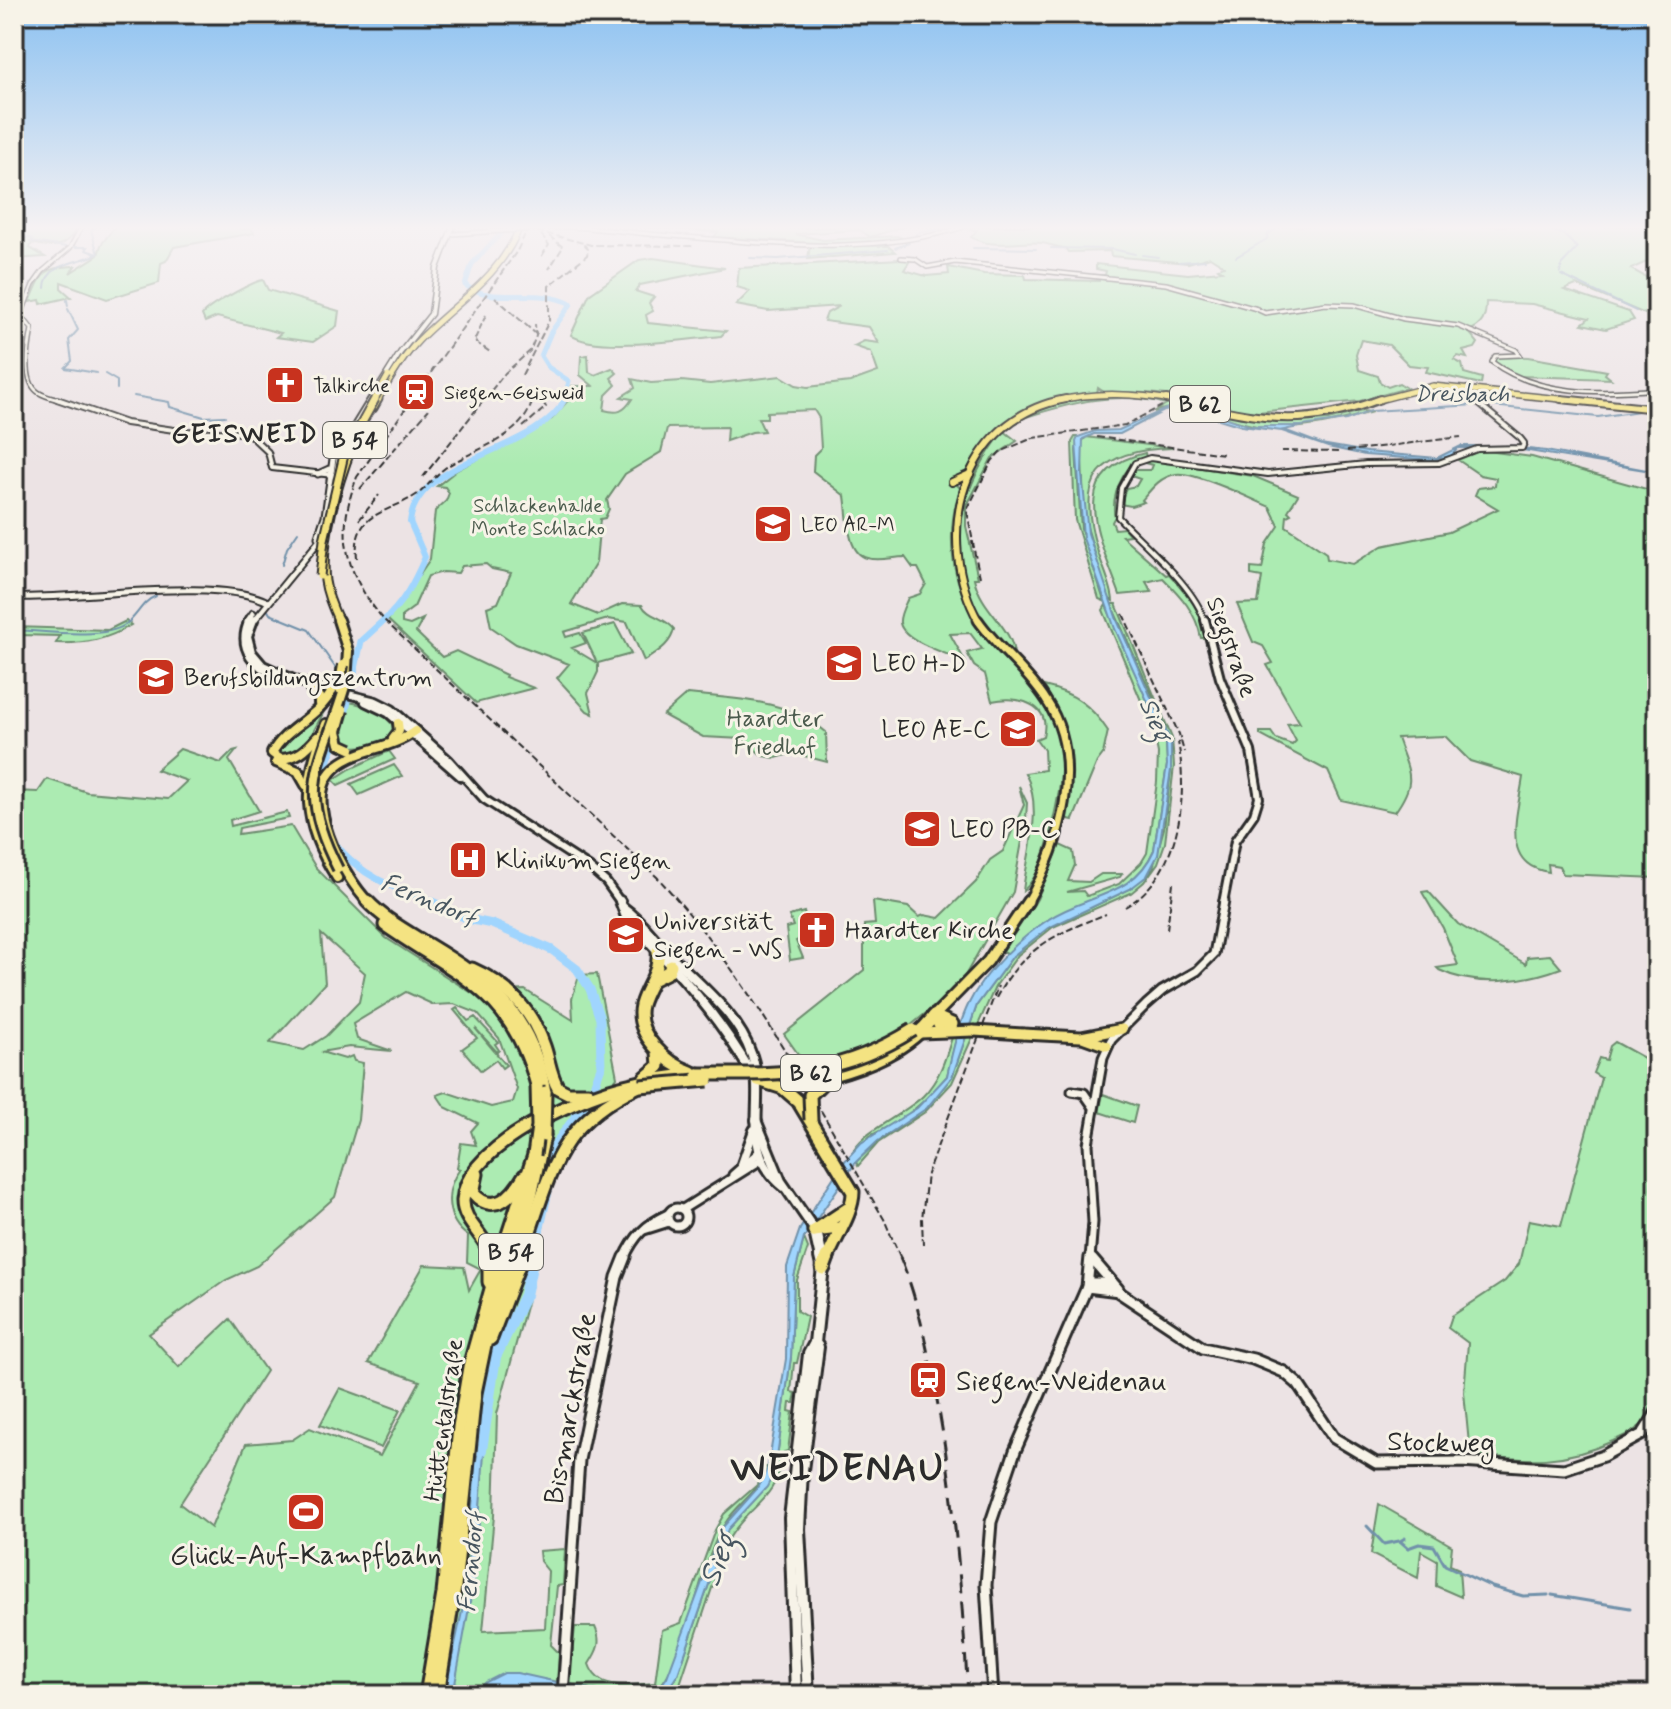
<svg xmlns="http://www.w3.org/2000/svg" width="1671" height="1709" viewBox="0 0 1671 1709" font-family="Mynerve,sans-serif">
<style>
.green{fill:#acebb2;stroke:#6c8b6e;stroke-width:2;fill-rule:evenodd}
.water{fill:#a0d5fe;stroke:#7191aa;stroke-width:2}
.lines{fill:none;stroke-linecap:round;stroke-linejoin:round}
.stream-far1{stroke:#7191aa;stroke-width:2}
.stream{stroke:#7191aa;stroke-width:3}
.river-far4{stroke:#a0d5fe;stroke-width:5}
.river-far3{stroke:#a0d5fe;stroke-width:6}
.river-far2{stroke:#a0d5fe;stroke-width:7}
.river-far1{stroke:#a0d5fe;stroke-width:9}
.river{stroke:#a0d5fe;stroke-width:12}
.tertiary-far4-casing{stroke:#2b2b2b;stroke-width:6}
.tertiary-far3-casing{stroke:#2b2b2b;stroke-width:8}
.tertiary-far2-casing{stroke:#2b2b2b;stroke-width:12}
.tertiary-far1-casing{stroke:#2b2b2b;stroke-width:13}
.tertiary-casing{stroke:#2b2b2b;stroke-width:15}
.secondary-far4-casing{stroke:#2b2b2b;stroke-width:7}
.secondary-far3-casing{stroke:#2b2b2b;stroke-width:9}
.secondary-far2-casing{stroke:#2b2b2b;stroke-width:12}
.secondary-far1-casing{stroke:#2b2b2b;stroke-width:14}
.secondary-casing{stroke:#2b2b2b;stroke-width:16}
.primary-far3-casing{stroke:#2b2b2b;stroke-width:8}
.primary-far2-casing{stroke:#2b2b2b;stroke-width:10}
.primary-far1-casing{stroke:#2b2b2b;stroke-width:13}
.primary-casing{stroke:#2b2b2b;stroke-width:15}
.trunk-far4-casing{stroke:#2b2b2b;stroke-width:8}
.trunk-far3-casing{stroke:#2b2b2b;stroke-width:11}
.trunk-far2-casing{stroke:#2b2b2b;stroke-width:14}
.trunk-far1-casing{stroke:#2b2b2b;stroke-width:17}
.trunk-casing{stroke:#2b2b2b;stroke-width:19}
.tertiary-far4{stroke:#f7f3e8;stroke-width:3}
.tertiary-far3{stroke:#f7f3e8;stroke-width:4}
.tertiary-far2{stroke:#f7f3e8;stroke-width:6}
.tertiary-far1{stroke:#f7f3e8;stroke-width:7}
.tertiary{stroke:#f7f3e8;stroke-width:9}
.secondary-far4{stroke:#f7f3e8;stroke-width:4}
.secondary-far3{stroke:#f7f3e8;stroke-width:5}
.secondary-far2{stroke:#f7f3e8;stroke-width:6}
.secondary-far1{stroke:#f7f3e8;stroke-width:8}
.secondary{stroke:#f7f3e8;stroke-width:10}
.primary-far3{stroke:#f4e382;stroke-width:5}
.primary-far2{stroke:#f4e382;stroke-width:6}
.primary-far1{stroke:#f4e382;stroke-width:7}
.primary{stroke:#f4e382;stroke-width:9}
.trunk-far4{stroke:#f4e382;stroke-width:5}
.trunk-far3{stroke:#f4e382;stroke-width:7}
.trunk-far2{stroke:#f4e382;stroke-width:8}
.trunk-far1{stroke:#f4e382;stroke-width:11}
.trunk{stroke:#f4e382;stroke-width:13}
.rail-far1{stroke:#2b2b2b;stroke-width:2;stroke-dasharray:7 3;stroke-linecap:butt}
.rail{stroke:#2b2b2b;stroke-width:3;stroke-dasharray:18 9;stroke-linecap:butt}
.tertiary-bridge-casing{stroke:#2b2b2b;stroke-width:6;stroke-linecap:butt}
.primary-bridge-casing{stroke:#2b2b2b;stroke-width:15;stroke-linecap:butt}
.trunk-bridge-far3-casing{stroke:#2b2b2b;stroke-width:8;stroke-linecap:butt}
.trunk-bridge-far2-casing{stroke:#2b2b2b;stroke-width:11;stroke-linecap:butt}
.trunk-bridge-far1-casing{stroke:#2b2b2b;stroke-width:14;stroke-linecap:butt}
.trunk-bridge-casing{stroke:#2b2b2b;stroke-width:17;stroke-linecap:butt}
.tertiary-bridge{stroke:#f7f3e8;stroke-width:3}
.primary-bridge{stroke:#f4e382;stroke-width:9}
.trunk-bridge-far3{stroke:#f4e382;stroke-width:5}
.trunk-bridge-far2{stroke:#f4e382;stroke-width:7}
.trunk-bridge-far1{stroke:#f4e382;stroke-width:8}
.trunk-bridge{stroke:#f4e382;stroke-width:11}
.labels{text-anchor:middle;stroke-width:6;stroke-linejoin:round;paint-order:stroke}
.far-poi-label{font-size:20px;fill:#2b2b2b;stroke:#f7f3e8;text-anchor:start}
.far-park-label{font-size:20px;fill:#4b5b4d;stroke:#f7f3e8}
.far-water-label{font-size:22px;font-style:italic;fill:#485660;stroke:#f7f3e8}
.shield{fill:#f7f3e8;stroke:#686764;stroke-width:2}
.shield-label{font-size:22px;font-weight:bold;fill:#2b2b2b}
.street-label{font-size:24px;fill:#2b2b2b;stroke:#f7f3e8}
.poi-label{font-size:24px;fill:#2b2b2b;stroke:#f7f3e8;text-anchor:start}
.park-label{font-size:24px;fill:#4b5b4d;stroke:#f7f3e8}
.far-district-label{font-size:26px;font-weight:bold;letter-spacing:2px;fill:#2b2b2b;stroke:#f7f3e8}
.water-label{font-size:26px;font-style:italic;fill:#485660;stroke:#f7f3e8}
.near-poi-label{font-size:28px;fill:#2b2b2b;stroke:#f7f3e8;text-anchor:start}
.near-street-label{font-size:28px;fill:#2b2b2b;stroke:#f7f3e8}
.near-water-label{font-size:32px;font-style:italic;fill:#485660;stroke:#f7f3e8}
.near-district-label{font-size:38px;font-weight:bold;letter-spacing:2px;fill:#2b2b2b;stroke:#f7f3e8}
</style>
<rect width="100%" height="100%" fill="#ece3e4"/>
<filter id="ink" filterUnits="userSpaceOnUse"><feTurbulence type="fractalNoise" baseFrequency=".0125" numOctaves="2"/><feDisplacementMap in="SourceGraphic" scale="16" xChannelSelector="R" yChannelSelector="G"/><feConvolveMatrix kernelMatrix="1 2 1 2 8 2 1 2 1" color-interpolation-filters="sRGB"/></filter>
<g filter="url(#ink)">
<!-- green -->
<g class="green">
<path d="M 14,226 L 58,226 L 64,230 L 76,229 C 67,249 50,248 32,243 L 30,248 L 45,257 L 14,259 Z"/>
<path d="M 115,226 L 240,226 L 242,230 L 251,228 L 254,233 L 174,247 L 166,261 L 161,263 L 159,283 L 107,299 L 61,282 L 61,288 L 71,297 L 41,304 L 40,300 L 30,302 C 42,273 43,267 75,266 L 70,273 L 98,255 L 101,245 Z"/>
<path d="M 620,226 L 725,226 L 723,229 L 906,226 L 870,237 L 860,230 L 795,234 L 823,240 L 897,236 L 909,241 L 873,245 L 870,241 L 835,244 L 714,237 L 718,232 Z"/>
<path d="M 967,226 L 1657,226 L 1657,257 L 1631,269 L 1657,283 L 1646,287 L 1657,304 L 1657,319 L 1576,285 L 1564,290 L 1629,312 L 1634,320 L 1606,329 L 1582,324 L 1589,318 L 1532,304 L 1486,302 C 1486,317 1483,326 1468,331 L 1478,343 L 1475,348 L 1463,351 L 1467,358 L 1458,356 L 1454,360 L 1462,364 L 1464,373 L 1482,378 L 1481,384 L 1426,372 L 1428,367 L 1409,365 L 1389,345 L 1361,340 L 1356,355 L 1359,370 L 1378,376 L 1380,382 L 1388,387 L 1399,383 L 1407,388 L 1360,401 L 1250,413 C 1296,425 1340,415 1382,395 C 1307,436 1250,410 1172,396 C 1150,392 1127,392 1104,392 L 1098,388 L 1097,393 C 1050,398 1009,412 979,452 C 972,460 968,470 962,478 L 953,480 L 960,488 C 940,550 958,609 1002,656 C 1022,677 1043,695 1054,723 C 1067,755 1060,792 1052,825 C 1047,847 1040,876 1023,891 C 1027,853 1044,808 1025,773 L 1045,770 L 1044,750 L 1036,739 L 1043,736 C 1052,703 1017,696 992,701 L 985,674 L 974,666 L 967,653 L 982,649 L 970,633 L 950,634 L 965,661 C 950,655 903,641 900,623 C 899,615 905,605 908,598 L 920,594 L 926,584 L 918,568 L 913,568 L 905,557 C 893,557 879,562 867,558 C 846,553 848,513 845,496 L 813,471 L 814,455 L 821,448 L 819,418 L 814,410 L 767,412 L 767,418 L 758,418 L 764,431 L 752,432 L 726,441 L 727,427 L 667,428 L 661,452 L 625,474 L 607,500 L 609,509 L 605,518 L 600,519 L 596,563 L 571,604 L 598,615 L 622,604 L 642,605 C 648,617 665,617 674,629 C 671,645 657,652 644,661 L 627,622 L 608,619 L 564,632 L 566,637 L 580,633 L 586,643 L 572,648 L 597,663 L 583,633 L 615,624 L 631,654 L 598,663 L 598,672 L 588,693 L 593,714 L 587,711 L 557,678 L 569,664 L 516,644 L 491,627 L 487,607 L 498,603 L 511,573 L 492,569 L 486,564 L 462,566 L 458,573 L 443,572 L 428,576 L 414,607 L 402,616 L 402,623 L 410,625 L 423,619 L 416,632 L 442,657 L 456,651 L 506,675 L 505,677 L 534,688 L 476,703 L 388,620 L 430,559 L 435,511 L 446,501 L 449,493 L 445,487 L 437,486 L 457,470 L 552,419 L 572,396 L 572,386 L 593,386 L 580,375 L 581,356 L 588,355 L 589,372 L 595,375 L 612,368 L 617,373 L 611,378 L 616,385 L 606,395 L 604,410 C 618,414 624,412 632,399 L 621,397 L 635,388 L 632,379 L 651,383 L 682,381 L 710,384 L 781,376 L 796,385 L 808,387 L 850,382 L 878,372 L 871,352 L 854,346 L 864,341 L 879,343 L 869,327 L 824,321 L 827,313 L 840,306 L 768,311 L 736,305 L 750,291 L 737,287 L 739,268 L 900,259 L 911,259 L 904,270 L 926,276 L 949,274 L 948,267 L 984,274 L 1025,275 L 1026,279 L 1099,281 L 1099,275 L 1105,275 L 1106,271 L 1096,269 L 1096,264 L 1188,274 L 1222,271 L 1218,268 L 1224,266 L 1210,257 L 1188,263 L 1111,256 L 1110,251 L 1068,252 L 1065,248 C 1055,247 1049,244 1042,243 C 1020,240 992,250 971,237 L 977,230 L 970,230 L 973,227 Z"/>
<path d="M 810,245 L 888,246 L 895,252 L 808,259 Z"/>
<path d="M 653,258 L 725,268 L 640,285 L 635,291 L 654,297 L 649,303 L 653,311 L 646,315 L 648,323 L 726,331 L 721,336 C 690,339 594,353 571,335 L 589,295 L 639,260 Z"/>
<path d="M 263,280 L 268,290 L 339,311 L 337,326 L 313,342 L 276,337 L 281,333 L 217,317 L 205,322 L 202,315 C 208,306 252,282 263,280 Z"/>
<path d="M 1501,356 L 1528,357 L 1607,371 L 1605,374 L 1611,379 L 1519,376 L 1494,362 L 1495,358 Z"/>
<path d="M 1149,396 L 1289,422 L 1328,420 L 1362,411 L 1372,412 C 1334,422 1301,431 1264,427 C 1227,423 1192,397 1154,412 L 1166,404 C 1118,390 1070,403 1023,418 C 1062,395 1105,397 1149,396 Z"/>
<path d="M 1004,431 L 1017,441 L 992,458 L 966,507 L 966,526 L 978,578 L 974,578 C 981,611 1013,627 1014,655 C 1000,640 985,624 975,606 C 943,547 964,480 1004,431 Z"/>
<path d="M 1075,437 L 1078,437 L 1076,450 L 1081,529 L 1104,601 L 1099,599 L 1075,520 L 1072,442 Z"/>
<path d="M 1086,437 L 1172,448 C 1099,450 1075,477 1097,549 C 1102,566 1112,585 1113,601 L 1108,598 L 1085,520 L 1081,443 Z"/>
<path d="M 1480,450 L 1532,457 L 1657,492 L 1657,878 L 1563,874 L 1559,866 L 1548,864 L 1549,872 C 1499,865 1518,813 1523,777 L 1470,761 L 1445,736 L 1397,738 C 1409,773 1418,780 1395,812 L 1341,800 L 1328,771 L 1260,735 L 1260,732 L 1271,732 L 1276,739 L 1292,745 L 1296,741 L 1287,724 L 1300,723 L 1267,665 L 1273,663 L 1263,646 L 1253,642 L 1237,604 L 1258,603 L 1262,577 L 1251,575 L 1251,568 L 1262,569 L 1267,544 L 1279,526 L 1270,507 C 1252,499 1194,471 1176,474 C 1160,477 1152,488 1142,500 L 1144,502 L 1131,506 L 1120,504 L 1126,488 L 1136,486 L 1140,479 L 1131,476 L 1133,470 L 1150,470 L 1152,465 L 1141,462 L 1150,460 L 1253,476 L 1298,495 L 1288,511 L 1291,514 L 1287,516 L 1286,526 L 1326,553 L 1327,559 L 1353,564 L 1382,546 L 1449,532 L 1498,509 L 1475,495 L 1478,488 L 1495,486 L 1496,478 L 1480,475 L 1458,460 Z"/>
<path d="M 1145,453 L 1146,457 C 1127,461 1113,490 1114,510 C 1114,522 1118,510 1112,522 L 1115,529 L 1124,528 L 1130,535 L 1122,536 L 1166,575 L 1169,574 C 1189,595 1200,610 1207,638 L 1201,638 C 1196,612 1181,596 1163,578 L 1146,582 L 1152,592 L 1120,595 C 1100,539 1063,472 1145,453 Z"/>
<path d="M 1111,604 L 1116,604 L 1172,738 L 1174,766 L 1165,843 L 1158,863 L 1144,882 L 1131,893 L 1053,927 L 1018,955 L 995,987 L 952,1083 L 925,1112 L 878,1143 L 858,1166 L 856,1162 L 878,1141 L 911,1121 L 952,1077 L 977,1005 L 1013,956 L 1048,928 L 1130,889 L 1153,868 L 1164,828 L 1171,770 L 1165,724 Z"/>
<path d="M 1106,605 L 1166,743 L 1167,765 L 1154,850 C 1135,895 1091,896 1053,917 C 1036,926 1023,942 1009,954 L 1003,951 L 1037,899 L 1060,845 L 1073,851 L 1075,865 L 1068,881 L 1089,882 L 1101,874 L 1122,874 L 1120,877 L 1067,892 L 1083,891 L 1087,896 L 1119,884 L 1141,863 L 1147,853 L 1157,782 L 1158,753 L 1153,729 L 1103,610 Z"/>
<path d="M 126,621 L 131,625 C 107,640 85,644 56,643 L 60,636 L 18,635 L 14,640 L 16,627 L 108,630 Z"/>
<path d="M 1044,686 C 1074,693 1091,705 1108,731 L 1103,754 L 1097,762 L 1073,820 L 1064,818 C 1077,766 1072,732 1044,686 Z"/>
<path d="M 687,694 C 736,699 787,699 826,732 L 827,762 L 793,753 L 776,758 L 763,756 L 742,739 L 703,737 L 663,715 Z"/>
<path d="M 349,702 C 368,705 385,714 396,729 L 393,736 L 373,746 L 350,747 L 341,739 Z"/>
<path d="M 327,706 L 305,747 L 287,757 L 277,753 C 287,734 311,722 327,706 Z"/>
<path d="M 180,749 L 221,763 L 233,751 L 237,750 L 229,760 L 259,811 L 230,820 L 231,826 L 287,812 L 289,818 L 239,828 L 238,834 L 291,826 L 316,868 L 386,938 L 472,993 L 525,990 L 573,1020 L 572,999 L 579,975 L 597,974 L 617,1077 L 558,1153 L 531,1288 L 497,1414 L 494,1516 L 483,1631 L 545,1628 L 548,1571 L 540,1561 L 539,1551 L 565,1549 L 563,1585 L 557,1586 L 551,1645 L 559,1653 L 557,1682 L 505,1673 L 486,1683 L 496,1688 L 501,1686 L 508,1689 L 520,1685 L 573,1695 L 14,1695 L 14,791 L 38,792 L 47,779 L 87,792 L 168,799 L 187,781 L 156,770 ZM 321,934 L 365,973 L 359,1002 L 326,1036 L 304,1050 L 270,1043 L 325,983 ZM 406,992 L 434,1005 L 454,1004 L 477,1013 L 499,1038 L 517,1089 L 513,1102 L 491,1107 L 446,1092 L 437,1095 L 445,1107 L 478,1123 L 471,1131 L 476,1145 L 461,1143 L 457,1168 L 460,1169 C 443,1191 446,1221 468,1236 L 467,1262 L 481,1269 L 469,1290 L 464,1267 L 424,1265 L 368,1363 L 420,1381 L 380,1456 L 310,1428 L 292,1440 L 246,1444 L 211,1528 L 180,1504 L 266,1371 L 230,1319 L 179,1367 L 149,1334 L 226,1280 L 257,1266 L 335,1197 L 358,1120 L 363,1063 L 354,1061 L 352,1056 L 345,1059 L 321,1052 L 349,1047 L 392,1051 L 357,1039 L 353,1024 Z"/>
<path d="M 389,751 L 395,759 L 338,785 L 333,780 L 350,769 Z"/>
<path d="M 394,765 L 402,776 L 359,795 L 351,784 Z"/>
<path d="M 1019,786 L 1027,803 L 1026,819 L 1013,892 L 959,986 L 904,1031 L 872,1049 L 808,1068 L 784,1034 L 864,970 L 864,925 L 875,924 L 873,901 L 908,907 L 919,917 L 924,915 L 939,918 L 976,882 L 990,860 L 1003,851 L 1024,805 Z"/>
<path d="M 1428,891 L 1458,924 L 1526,964 L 1527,957 L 1550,955 L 1561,968 C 1524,982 1476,988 1439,970 L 1437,968 L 1458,965 L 1443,928 L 1422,892 Z"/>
<path d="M 804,912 L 809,935 L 796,941 L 803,958 L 790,960 L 786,928 L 793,926 L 789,916 Z"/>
<path d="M 457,1008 L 468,1021 L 475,1017 L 498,1042 L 495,1044 L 499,1050 L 497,1052 L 475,1028 L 506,1065 L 502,1068 L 496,1060 L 481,1071 L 462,1049 L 477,1038 L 454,1010 Z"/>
<path d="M 953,1034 L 957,1035 L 947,1076 L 934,1092 L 904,1118 L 870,1136 L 852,1154 C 857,1134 905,1114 923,1096 C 940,1079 946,1057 953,1034 Z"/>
<path d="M 1615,1042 L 1657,1065 L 1657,1131 L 1651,1189 L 1657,1208 C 1657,1250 1667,1393 1644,1422 C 1637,1431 1623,1436 1613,1441 C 1563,1464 1528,1461 1475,1455 L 1475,1448 L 1469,1444 L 1464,1392 L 1468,1343 L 1448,1328 L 1452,1316 L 1505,1281 L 1519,1264 L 1529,1220 L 1561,1226 L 1601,1078 L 1593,1073 L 1599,1058 L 1606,1060 L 1610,1046 Z"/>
<path d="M 1103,1094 L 1137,1106 L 1133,1123 L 1099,1112 Z"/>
<path d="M 804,1238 L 808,1248 L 797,1280 L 797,1311 L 807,1317 L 797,1363 L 794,1363 L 791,1392 L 796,1393 L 794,1403 L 790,1403 L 789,1411 L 793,1412 L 788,1451 L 784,1452 C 775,1505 751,1501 728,1540 L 680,1684 L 671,1695 L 664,1695 L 678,1674 L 728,1529 L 766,1487 L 775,1471 L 791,1357 L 794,1277 Z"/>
<path d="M 340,1388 L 400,1410 L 381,1448 L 320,1425 Z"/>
<path d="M 765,1467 L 768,1467 C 760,1490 742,1500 728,1519 C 717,1534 711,1552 705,1569 C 695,1598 678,1677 653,1692 C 633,1704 591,1688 569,1684 L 575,1627 L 595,1627 C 602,1642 598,1650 589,1664 C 598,1692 631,1685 655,1683 L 662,1630 L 681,1623 L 715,1530 L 724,1514 L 757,1485 Z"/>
<path d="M 1379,1504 L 1452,1546 L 1450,1565 L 1459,1569 L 1461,1597 L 1436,1586 L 1437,1560 L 1421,1551 L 1418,1578 L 1371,1554 Z"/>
</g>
<!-- water -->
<g class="water">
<path d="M 1170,407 L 1199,409 L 1251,426 L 1303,426 L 1284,430 L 1321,444 L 1367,452 L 1437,458 L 1461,446 L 1501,446 L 1546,451 L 1657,472 L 1511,448 L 1458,448 L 1451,456 L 1433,460 L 1365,455 L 1328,447 L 1282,431 L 1242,426 L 1183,408 L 1164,411 L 1120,434 L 1094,434 L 1083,439 L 1082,475 L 1088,533 L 1117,620 L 1171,742 L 1171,770 L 1158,855 L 1147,876 L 1130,889 L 1048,928 L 1013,956 L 977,1005 L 952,1077 L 927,1108 L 878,1141 L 856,1162 L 804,1238 L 794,1277 L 791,1357 L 775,1471 L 767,1487 L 728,1529 L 678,1674 L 664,1695 L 647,1695 L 660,1687 L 667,1677 L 722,1528 L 756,1490 L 768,1467 L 786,1359 L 787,1267 L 800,1229 L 842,1164 L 861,1143 L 917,1108 L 947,1076 C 952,1052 958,1026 968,1005 C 983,973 1020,938 1049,919 C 1087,894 1134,897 1154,850 L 1167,765 L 1166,743 L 1115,629 L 1083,538 L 1076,442 L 1078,437 L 1095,431 L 1119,430 Z"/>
<path d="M 485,1440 L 475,1575 L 453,1695 L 444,1695 L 466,1593 L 475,1464 L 480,1443 Z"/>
<path d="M 504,1673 L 517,1673 L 615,1695 L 573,1695 L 520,1685 L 508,1689 L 500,1686 L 487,1695 L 474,1695 L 486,1682 Z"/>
</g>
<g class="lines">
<!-- stream-far1 -->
<g class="stream-far1">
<path d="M 1540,226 L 1564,235 L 1577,248 L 1562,264 L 1560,273"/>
<path d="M 920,232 L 958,226"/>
<path d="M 14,238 L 31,238 L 33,241 L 30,242 L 67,247"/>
<path d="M 913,240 L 917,233"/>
<path d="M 75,247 L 88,247 L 86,250 L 97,254"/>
<path d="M 895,248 L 909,243"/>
<path d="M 973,248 L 1036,249"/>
<path d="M 1051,248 L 1112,249 L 1135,254"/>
<path d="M 1142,255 L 1158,257"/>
<path d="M 1236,257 L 1267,239 L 1268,234 L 1281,226"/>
<path d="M 750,258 L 778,259 L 888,250"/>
<path d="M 1179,262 L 1205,260"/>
<path d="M 1561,275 L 1636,311"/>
<path d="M 45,288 C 45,263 81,262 98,254 L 91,230 L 99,226"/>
<path d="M 67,300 L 68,306"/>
<path d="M 68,309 L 78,330 L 69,340 L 72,361 L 65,368 L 97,373"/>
<path d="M 105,374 L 117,381 L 117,389"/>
<path d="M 134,396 L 169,402 L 170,407 L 204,417 L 225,416"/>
<path d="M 1483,405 L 1598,417 L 1639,411"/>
<path d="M 1301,426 L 1346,420 L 1371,411 L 1476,405"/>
<path d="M 282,565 L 287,548 L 298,532"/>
<path d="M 267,609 L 270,614 L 309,630 L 337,670"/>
<path d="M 14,630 C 42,631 102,640 125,625 C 138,616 141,602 156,596"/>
</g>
<!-- stream -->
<g class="stream">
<path d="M 1367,1526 L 1384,1544 L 1399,1541"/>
<path d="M 1405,1538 L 1400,1541 L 1408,1548 L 1419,1544 L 1434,1546 L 1445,1565 L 1492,1587 L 1523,1596 L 1548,1595"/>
<path d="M 1552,1595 L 1630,1608"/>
</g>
<!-- river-far4 -->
<path class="river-far4" d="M 508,226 L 472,264 L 465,285 C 494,306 536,286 571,304 L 551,332 L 541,356 L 548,367 L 569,381 L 564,401"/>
<!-- river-far3 -->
<path class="river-far3" d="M 382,622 C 403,604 414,582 425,557 L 410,522 C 417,456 537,454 565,399"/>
<!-- river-far2 -->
<g class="river-far2">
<path d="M 345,715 L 361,641 L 384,620"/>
<path d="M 320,795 L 321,777 L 339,732"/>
<path d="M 334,842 C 360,877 396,889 436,903"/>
</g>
<!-- river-far1 -->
<g class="river-far1">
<path d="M 430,901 L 468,919 L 492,924 L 552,950 L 577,969 L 590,989 L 600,1019 L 601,1067 L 590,1097 L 553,1147 L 549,1177"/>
<path d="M 533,1259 L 548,1191"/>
</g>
<!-- river -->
<path class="river" d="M 481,1450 L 495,1357 L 525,1295 L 533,1257"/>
<!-- tertiary-far4 casing -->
<g class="tertiary-far4-casing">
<g id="tertiary-far4">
<path d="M 564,227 C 597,227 629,233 662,235 C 763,243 869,257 967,226"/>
<path d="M 451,234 L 502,231"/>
<path d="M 901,258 L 915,259 L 927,267 L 955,262 L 1166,284 L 1257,309"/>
<path d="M 1254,308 L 1265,313 L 1326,304 L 1354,305 L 1404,319 L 1458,326 L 1516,350 L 1520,355 L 1495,356 L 1492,362 C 1537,396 1603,394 1657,389"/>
<path d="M 1467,388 L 1474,401"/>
<path d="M 63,401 C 56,399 45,397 38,392 C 22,381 29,345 32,329 L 21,315 L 33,285 L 43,271 L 70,248 L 82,226"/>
</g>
</g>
<!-- tertiary-far3 casing -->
<g class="tertiary-far3-casing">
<g id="tertiary-far3">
<path d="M 57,399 L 126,423 L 181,431 L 248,433 L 268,452 L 272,468 L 333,475"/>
<path d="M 1205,622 C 1195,586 1144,545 1118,517 L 1121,488 L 1135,463 L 1150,458 L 1268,474 L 1366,464 L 1439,463 L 1477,449 L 1522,448 L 1524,443 L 1520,438 L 1473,399"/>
</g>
</g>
<!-- tertiary-far2 casing -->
<g class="tertiary-far2-casing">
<path id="tertiary-far2" d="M 1205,620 L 1220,678 L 1251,751 L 1259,798 L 1254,814 L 1235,841 L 1223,903"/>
</g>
<!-- tertiary-far1 casing -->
<g class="tertiary-far1-casing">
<g id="tertiary-far1">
<path d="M 1072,1091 L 1084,1093 L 1093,1106"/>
<path d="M 733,1175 L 758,1153"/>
<circle cx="677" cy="1217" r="9"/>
<path d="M 683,1209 L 761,1160"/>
<path d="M 644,1230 L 669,1222"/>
<path d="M 624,1259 C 634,1236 646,1224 668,1214"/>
<path d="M 1090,1259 L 1093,1222 L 1088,1144 L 1103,1058 L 1111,1040 L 1146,1005 L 1162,991 L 1197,971 L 1214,954 L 1224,901"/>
</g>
</g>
<!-- tertiary casing -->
<g class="tertiary-casing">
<g id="tertiary">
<path d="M 1092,1259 L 1118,1289"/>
<path d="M 1088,1283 L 1105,1283 L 1203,1348 L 1253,1359 L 1284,1372 L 1298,1384 L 1334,1438 L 1376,1463 L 1461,1462 L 1564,1469 L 1603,1456 L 1643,1434 L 1657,1412"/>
<path d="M 1087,1287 L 1119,1291"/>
<path d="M 563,1695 L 579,1460 L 617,1277 L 625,1257"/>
<path d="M 993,1695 L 986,1585 L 991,1522 L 1015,1451 L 1087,1287 L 1090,1257"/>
</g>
</g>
<!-- secondary-far4 casing -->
<g class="secondary-far4-casing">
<path id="secondary-far4" d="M 370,401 L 400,353 L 431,314 L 437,268 L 453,226"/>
</g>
<!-- secondary-far3 casing -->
<g class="secondary-far3-casing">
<g id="secondary-far3">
<path d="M 318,474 L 329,469"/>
<path d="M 333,492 L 341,448 L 371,399"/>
<path d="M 318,537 L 325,516 L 334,452"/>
<path d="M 14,597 C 76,600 218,576 268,602"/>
<path d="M 247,622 L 253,613"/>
<path d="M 253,622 L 324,535"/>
</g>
</g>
<!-- secondary-far2 casing -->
<g class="secondary-far2-casing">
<g id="secondary-far2">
<path d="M 249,620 C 235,650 255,667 280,679"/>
<path d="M 254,620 L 248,636 L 252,652 L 263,665 L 300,682 L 376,701 L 392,709 L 449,760 L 484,799 L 589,867 L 606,882 L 621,903"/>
<path d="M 365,702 L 388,713 L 461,777"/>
</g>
</g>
<!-- secondary-far1 casing -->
<g class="secondary-far1-casing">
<g id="secondary-far1">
<path d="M 620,901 L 626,917 C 676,970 715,1010 752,1074"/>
<path d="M 624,908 C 641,920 652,937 667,952 C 697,983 738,1013 752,1056 C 768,1104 737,1149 784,1187"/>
<path d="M 756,1120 L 781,1181 L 818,1235 L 823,1259"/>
<path d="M 742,1164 L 754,1130"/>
<path d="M 814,1232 L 820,1259"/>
</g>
</g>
<!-- secondary casing -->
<g class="secondary-casing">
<g id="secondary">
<path d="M 820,1257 L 822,1266"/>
<path d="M 796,1695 L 790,1518 L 809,1354 L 815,1343"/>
<path d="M 808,1695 L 799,1529 L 802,1470 L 818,1347 L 815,1343 L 824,1257"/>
</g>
</g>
<!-- primary-far3 casing -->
<g class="primary-far3-casing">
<g id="primary-far3">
<path d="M 1057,401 C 1097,391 1137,394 1177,401"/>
<path d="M 1375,401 L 1433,386 L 1580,401"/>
</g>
</g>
<!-- primary-far2 casing -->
<g class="primary-far2-casing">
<g id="primary-far2">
<path d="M 1166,399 C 1254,415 1292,433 1380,399"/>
<path d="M 1561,399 L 1657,409"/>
<path d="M 952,482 L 970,474"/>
<path d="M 979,622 C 932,538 960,418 1066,399"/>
</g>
</g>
<!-- primary-far1 casing -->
<g class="primary-far1-casing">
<path id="primary-far1" d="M 978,620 C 998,649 1027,670 1046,700 C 1086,760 1061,845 1027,903"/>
</g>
<!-- primary casing -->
<g class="primary-casing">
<g id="primary">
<path d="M 948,1031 L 938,1025 L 934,1016 L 988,961 L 1028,901"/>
<path d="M 920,1033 L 974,1031"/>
<path d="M 1023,1034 L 1081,1037 L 1122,1029"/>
<path d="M 1085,1038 L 1107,1046"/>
</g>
</g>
<!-- trunk-far4 casing -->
<g class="trunk-far4-casing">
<path id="trunk-far4" d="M 377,401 C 390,380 402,358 419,340 C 456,302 500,278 520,226"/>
</g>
<!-- trunk-far3 casing -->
<g class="trunk-far3-casing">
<g id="trunk-far3">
<path d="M 373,408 L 378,399"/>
<path d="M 339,622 C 333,609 327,595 325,581 C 320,542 338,483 352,446"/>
</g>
</g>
<!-- trunk-far2 casing -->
<g class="trunk-far2-casing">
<g id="trunk-far2">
<path d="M 338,620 L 348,651 L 346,683"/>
<path d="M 311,690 L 319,697 L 319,704"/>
<path d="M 326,724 C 302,785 301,822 337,878"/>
<path d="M 317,737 C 306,750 297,758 280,759 L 272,753 C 286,727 318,718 332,691"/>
<path d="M 393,739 L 399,731 L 398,723"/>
<path d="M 276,762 L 298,771 L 306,785"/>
<path d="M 369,903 C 343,876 298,797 337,766 C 359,748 392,749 415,731"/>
</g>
</g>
<!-- trunk-far1 casing -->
<g class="trunk-far1-casing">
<g id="trunk-far1">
<path d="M 367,901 C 384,919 406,931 427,944 C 492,983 531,1014 545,1092"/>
<path d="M 385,925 C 459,977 511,989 537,1085"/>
<path d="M 658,951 C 660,974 647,984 641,1005 C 634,1034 667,1064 691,1072"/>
<path d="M 472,969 C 506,984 532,1010 544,1046 C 549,1060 550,1075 558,1088 L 568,1093 L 588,1093"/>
<path d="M 654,979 L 668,972 L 671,965"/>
<path d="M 934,1016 L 952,1024"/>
<path d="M 829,1076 C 869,1065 908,1050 934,1016"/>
<path d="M 645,1078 L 659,1066 L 658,1052"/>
<path d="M 758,1080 L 783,1088 L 798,1101 L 853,1192 C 853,1213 835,1238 827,1259"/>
<path d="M 477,1174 L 473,1193 C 493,1216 512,1197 524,1176"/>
<path d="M 814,1231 L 847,1209"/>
<path d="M 814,1231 L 839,1228"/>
<path d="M 491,1259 C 488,1236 462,1223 463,1200 C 466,1146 575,1099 620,1087 C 646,1080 671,1076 698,1074"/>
<path d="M 500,1259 L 534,1155"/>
<path d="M 511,1259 L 531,1195 L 544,1136"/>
<path d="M 520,1259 C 551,1177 552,1126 639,1086"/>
</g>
</g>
<!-- trunk casing -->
<g class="trunk-casing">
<g id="trunk">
<path d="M 823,1268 L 827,1257"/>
<path d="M 490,1282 L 490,1257"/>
<path d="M 490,1338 L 521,1257"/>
<path d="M 427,1695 L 444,1594 L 460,1427 L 470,1367 L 501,1257"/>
<path d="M 437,1695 L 454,1587 L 474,1393 L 485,1340 L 511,1257"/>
</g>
</g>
<!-- tertiary-far4 -->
<use href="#tertiary-far4" class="tertiary-far4"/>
<!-- tertiary-far3 -->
<use href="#tertiary-far3" class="tertiary-far3"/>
<!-- tertiary-far2 -->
<use href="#tertiary-far2" class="tertiary-far2"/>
<!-- tertiary-far1 -->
<use href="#tertiary-far1" class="tertiary-far1"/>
<!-- tertiary -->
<use href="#tertiary" class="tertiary"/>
<!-- secondary-far4 -->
<use href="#secondary-far4" class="secondary-far4"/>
<!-- secondary-far3 -->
<use href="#secondary-far3" class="secondary-far3"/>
<!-- secondary-far2 -->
<use href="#secondary-far2" class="secondary-far2"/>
<!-- secondary-far1 -->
<use href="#secondary-far1" class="secondary-far1"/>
<!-- secondary -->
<use href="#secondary" class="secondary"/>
<!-- primary-far3 -->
<use href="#primary-far3" class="primary-far3"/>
<!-- primary-far2 -->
<use href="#primary-far2" class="primary-far2"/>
<!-- primary-far1 -->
<use href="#primary-far1" class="primary-far1"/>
<!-- primary -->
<use href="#primary" class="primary"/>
<!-- trunk-far4 -->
<use href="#trunk-far4" class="trunk-far4"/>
<!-- trunk-far3 -->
<use href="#trunk-far3" class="trunk-far3"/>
<!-- trunk-far2 -->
<use href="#trunk-far2" class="trunk-far2"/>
<!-- trunk-far1 -->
<use href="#trunk-far1" class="trunk-far1"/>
<!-- trunk -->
<use href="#trunk" class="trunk"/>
<!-- rail-far1 -->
<g class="rail-far1">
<path d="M 529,226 L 517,251 L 357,477 C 335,534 345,574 384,620 L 657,877 C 751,978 814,1101 884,1219 L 901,1259"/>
<path d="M 537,231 L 591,245 L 694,246"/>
<path d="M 541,234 L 549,245 L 541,257"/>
<path d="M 549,236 L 563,247 L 549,269"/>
<path d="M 495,297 L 538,336"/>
<path d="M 486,315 L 474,341 L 490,352"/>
<path d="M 522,375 L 549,321 L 549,286 L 587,255 L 588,249 L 582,243"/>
<path d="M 523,427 L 546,407 L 534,388"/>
<path d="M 1097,437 L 1224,454"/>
<path d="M 1281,451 L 1340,452"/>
<path d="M 1347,451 L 1461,437"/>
<path d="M 423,477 L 505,373 L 530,351 L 536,336 L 535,324"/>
<path d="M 360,489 L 429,409"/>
<path d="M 359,520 L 379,495"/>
<path d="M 972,541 L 980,577"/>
<path d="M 974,548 L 967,510 L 992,461 L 1000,452 L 1033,438 L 1125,425 L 1162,406"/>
<path d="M 357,558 C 353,514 381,515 413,497 C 426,490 433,477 445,468 C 477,446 529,438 534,392"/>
<path d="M 1123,614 L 1179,734 L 1184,752"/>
<path d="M 1125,907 C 1179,876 1189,799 1178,742"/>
<path d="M 1167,929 L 1173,883"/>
<path d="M 996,998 C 1023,948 1055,934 1106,914"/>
<path d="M 923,1245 L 922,1219 L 927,1174 L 998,986"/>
</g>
<!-- rail -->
<path class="rail" d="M 900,1257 C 916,1295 924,1333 932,1374 C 954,1481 961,1587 968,1695"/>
<!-- tertiary-bridge casing -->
<g class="tertiary-bridge-casing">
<path id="tertiary-bridge" d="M 502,231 L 564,227"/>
</g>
<!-- primary-bridge casing -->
<g class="primary-bridge-casing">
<path id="primary-bridge" d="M 974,1031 L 1023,1034"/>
</g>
<!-- trunk-bridge-far3 casing -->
<g class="trunk-bridge-far3-casing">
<path id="trunk-bridge-far3" d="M 374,401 L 388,376"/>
</g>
<!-- trunk-bridge-far2 casing -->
<g class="trunk-bridge-far2-casing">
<path id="trunk-bridge-far2" d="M 320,576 L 324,540 L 344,455 L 375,399"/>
</g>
<!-- trunk-bridge-far1 casing -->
<g class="trunk-bridge-far1-casing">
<g id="trunk-bridge-far1">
<path d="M 339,689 L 343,665"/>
<path d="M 343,710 L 337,731 L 340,744 L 351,749"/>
<path d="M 338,869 C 294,784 322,766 346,683"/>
</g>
</g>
<!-- trunk-bridge casing -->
<g class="trunk-bridge-casing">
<g id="trunk-bridge">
<path d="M 698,1074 C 783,1074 839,1077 913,1030"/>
<path d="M 640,1086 L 708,1080"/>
<path d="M 811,1120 L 810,1095 L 829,1076"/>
<path d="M 544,1136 L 545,1092"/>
<path d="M 534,1155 L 538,1126 L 537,1085"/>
</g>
</g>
<!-- tertiary-bridge -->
<use href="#tertiary-bridge" class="tertiary-bridge"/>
<!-- primary-bridge -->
<use href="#primary-bridge" class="primary-bridge"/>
<!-- trunk-bridge-far3 -->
<use href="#trunk-bridge-far3" class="trunk-bridge-far3"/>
<!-- trunk-bridge-far2 -->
<use href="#trunk-bridge-far2" class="trunk-bridge-far2"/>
<!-- trunk-bridge-far1 -->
<use href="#trunk-bridge-far1" class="trunk-bridge-far1"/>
<!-- trunk-bridge -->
<use href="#trunk-bridge" class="trunk-bridge"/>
</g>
</g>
<!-- sky -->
<linearGradient id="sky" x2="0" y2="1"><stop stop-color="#8bc1f1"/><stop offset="0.49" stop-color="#f6f2f3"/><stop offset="1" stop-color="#f6f2f3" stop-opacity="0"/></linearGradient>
<rect width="1671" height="465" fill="url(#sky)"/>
<!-- icons -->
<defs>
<g id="church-square" transform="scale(2)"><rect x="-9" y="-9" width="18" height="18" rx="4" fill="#c8321e" stroke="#f7f3e8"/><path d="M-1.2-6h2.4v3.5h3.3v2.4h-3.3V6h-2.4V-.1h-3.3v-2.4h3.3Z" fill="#fff"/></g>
<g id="station-square" transform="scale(2)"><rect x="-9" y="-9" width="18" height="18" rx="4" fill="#c8321e" stroke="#f7f3e8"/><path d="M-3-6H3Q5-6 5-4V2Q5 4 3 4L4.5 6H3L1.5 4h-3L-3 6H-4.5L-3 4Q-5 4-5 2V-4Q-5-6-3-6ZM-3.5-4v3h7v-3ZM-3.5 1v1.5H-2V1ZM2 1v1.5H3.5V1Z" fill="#fff"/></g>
<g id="university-square" transform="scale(2)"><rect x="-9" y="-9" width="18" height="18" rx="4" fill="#c8321e" stroke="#f7f3e8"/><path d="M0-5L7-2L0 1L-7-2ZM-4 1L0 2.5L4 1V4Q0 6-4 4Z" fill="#fff"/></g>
<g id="hospital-square" transform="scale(2)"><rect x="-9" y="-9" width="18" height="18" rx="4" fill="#c8321e" stroke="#f7f3e8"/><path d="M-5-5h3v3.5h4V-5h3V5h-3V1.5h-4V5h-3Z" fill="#fff"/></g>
<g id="stadium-square" transform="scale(2)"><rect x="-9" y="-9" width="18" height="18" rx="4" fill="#c8321e" stroke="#f7f3e8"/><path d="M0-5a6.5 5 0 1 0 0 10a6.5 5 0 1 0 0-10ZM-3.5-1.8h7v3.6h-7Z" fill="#fff"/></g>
</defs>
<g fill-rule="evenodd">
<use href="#church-square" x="285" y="385"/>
<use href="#station-square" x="416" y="392"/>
<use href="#university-square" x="773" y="524"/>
<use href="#university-square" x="844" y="663"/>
<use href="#university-square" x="156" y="677"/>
<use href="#university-square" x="1018" y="729"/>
<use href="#university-square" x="922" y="829"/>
<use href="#hospital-square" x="468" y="860"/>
<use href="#church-square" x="817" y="930"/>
<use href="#university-square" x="626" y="935"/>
<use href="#station-square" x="928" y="1380"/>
<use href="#stadium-square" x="306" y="1512"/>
</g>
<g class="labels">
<!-- far-poi labels -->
<g class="far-poi-label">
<text x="313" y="392">Talkirche</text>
<text x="444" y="399">Siegen-Geisweid</text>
<text x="801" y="531">LEO AR-M</text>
</g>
<!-- far-park labels -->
<g class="far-park-label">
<text x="538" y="512">Schlackenhalde<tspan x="538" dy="23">Monte Schlacko</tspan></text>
</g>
<!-- far-water labels -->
<g class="far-water-label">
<text x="1462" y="401">Dreisbach</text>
</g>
<!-- shield labels -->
<g class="shield">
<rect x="1170" y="386" width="60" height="36" rx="6"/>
<rect x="323" y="422" width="64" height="36" rx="6"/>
<rect x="781" y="1055" width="60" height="36" rx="6"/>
<rect x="479" y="1234" width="64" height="36" rx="6"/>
</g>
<g class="shield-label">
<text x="1200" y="412">B 62</text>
<text x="355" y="448">B 54</text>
<text x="811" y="1081">B 62</text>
<text x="511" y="1260">B 54</text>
</g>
<!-- street labels -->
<g class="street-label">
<text transform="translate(1232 647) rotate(70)" y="8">Siegstraße</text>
<text transform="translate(443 1420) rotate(-82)" y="8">Hüttentalstraße</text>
</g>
<!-- poi labels -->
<g class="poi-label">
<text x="872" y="671">LEO H-D</text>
<text x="184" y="685">Berufsbildungszentrum</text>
<text x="990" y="737" text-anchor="end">LEO AE-C</text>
<text x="950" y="837">LEO PB-C</text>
<text x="496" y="868">Klinikum Siegen</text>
<text x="654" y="929">Universität<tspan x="654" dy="28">Siegen - WS</tspan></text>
<text x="845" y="938">Haardter Kirche</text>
</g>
<!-- park labels -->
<g class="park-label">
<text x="775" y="726">Haardter<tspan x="775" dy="28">Friedhof</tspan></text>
</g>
<!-- far-district labels -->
<g class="far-district-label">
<text x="245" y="442">GEISWEID</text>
</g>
<!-- water labels -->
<g class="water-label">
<text transform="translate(1156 719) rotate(67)" y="9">Sieg</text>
<text transform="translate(429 899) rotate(22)" y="9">Ferndorf</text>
<text transform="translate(470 1562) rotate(-85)" y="9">Ferndorf</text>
</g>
<!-- near-poi labels -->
<g class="near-poi-label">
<text x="956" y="1390">Siegen-Weidenau</text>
<text x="306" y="1564" text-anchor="middle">Glück-Auf-Kampfbahn</text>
</g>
<!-- near-street labels -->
<g class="near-street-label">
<text transform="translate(569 1408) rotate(-80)" y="10">Bismarckstraße</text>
<text transform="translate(1441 1441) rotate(1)" y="10">Stockweg</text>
</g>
<!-- near-water labels -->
<g class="near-water-label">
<text transform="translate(717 1559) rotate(-68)" y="11">Sieg</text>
</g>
<!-- near-district labels -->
<g class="near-district-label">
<text x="838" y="1480">WEIDENAU</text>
</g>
</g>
<!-- margin -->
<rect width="1671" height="1709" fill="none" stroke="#f7f3e8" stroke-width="48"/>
<rect x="24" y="24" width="1623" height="1661" fill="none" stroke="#2b2b2b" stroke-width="3" filter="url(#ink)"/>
</svg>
